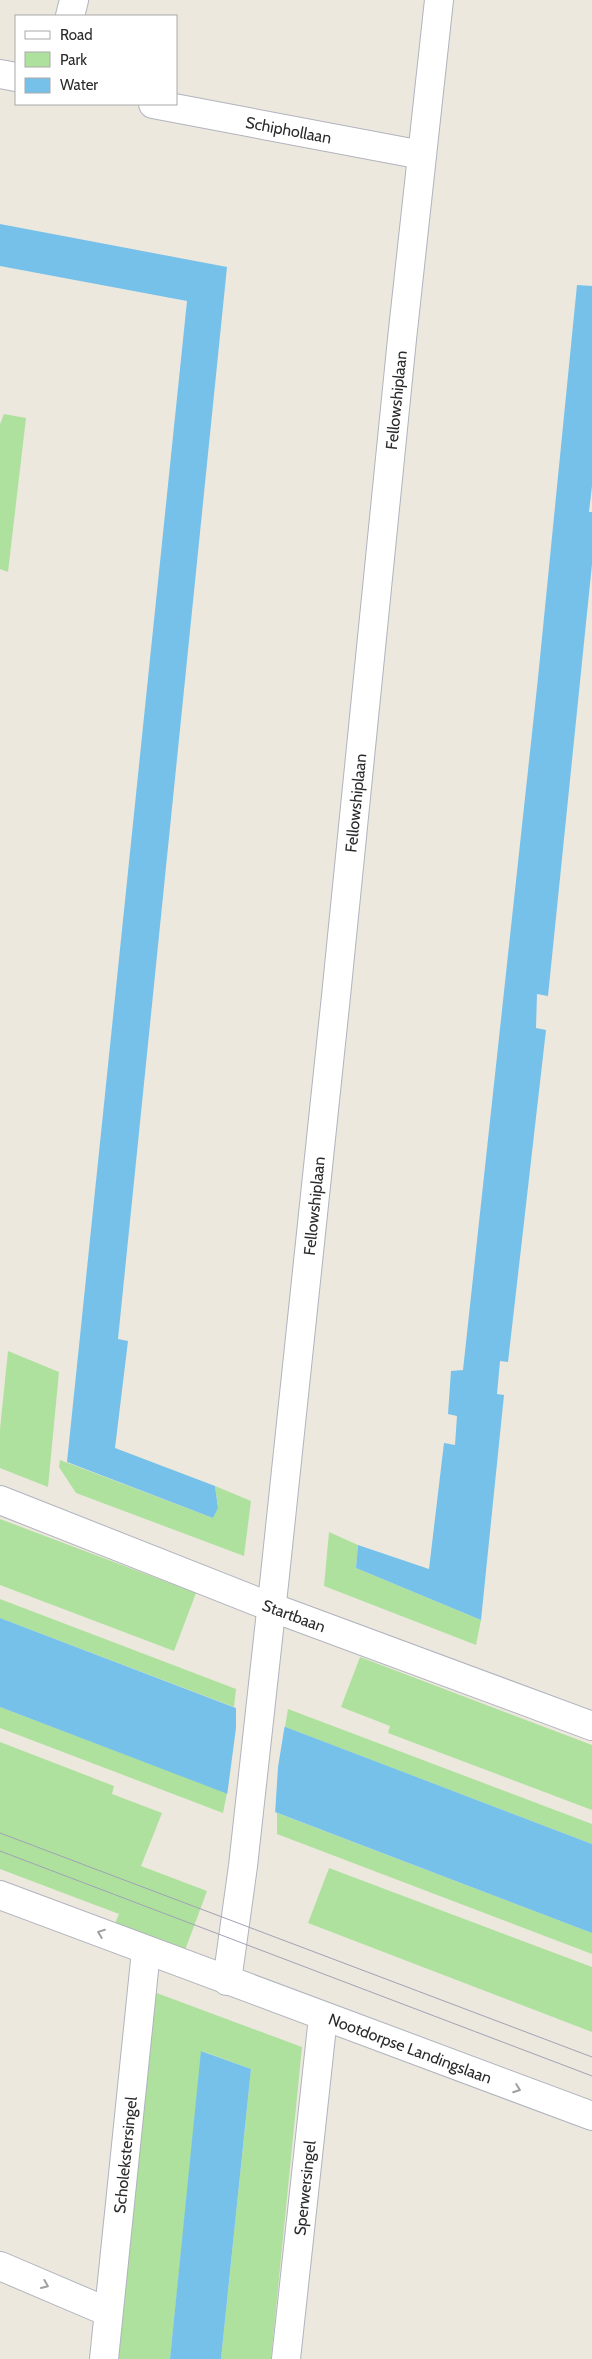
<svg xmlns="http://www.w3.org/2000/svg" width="592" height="2359" viewBox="0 0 592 2359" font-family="Cabin,sans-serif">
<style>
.green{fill:#aee19d}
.water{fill:#76c1ea}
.pier{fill:#ece8de}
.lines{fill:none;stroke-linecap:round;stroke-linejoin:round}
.minor-casing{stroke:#b1b3be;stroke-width:30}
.minor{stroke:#fff;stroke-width:28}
.tram{stroke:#a1a2b5;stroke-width:1}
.oneway{stroke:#a0a0a0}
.labels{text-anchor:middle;stroke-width:4;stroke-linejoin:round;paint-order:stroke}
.street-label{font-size:16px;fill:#2b2b2b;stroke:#fff}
</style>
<rect width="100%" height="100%" fill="#ece8de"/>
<!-- green -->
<g class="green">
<path d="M 4,414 L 26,418 L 8,572 L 0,569 L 0,424 Z"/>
<path d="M 8,1351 L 59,1372 L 48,1487 L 0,1468 L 0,1429 Z"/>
<path d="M 60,1460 L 213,1518 L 218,1507 L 215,1486 L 251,1501 L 244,1556 L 76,1493 L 59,1467 Z"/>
<path d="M 0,1519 L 196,1593 L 174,1651 L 0,1585 Z"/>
<path d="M 329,1532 L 358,1545 L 356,1568 L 481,1620 L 476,1645 L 324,1586 Z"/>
<path d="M 0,1599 L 236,1689 L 234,1707 L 0,1618 Z"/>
<path d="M 360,1657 L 592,1745 L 592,1810 L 388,1733 L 390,1726 L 341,1707 Z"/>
<path d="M 0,1707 L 227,1793 L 223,1813 L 0,1728 Z"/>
<path d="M 288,1709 L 592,1824 L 592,1844 L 285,1727 Z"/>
<path d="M 0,1742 L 114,1786 L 112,1794 L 162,1813 L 141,1866 L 207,1891 L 184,1953 L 114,1926 L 119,1914 L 0,1869 Z"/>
<path d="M 277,1813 L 592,1933 L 592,1954 L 277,1834 Z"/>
<path d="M 329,1868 L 592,1967 L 592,2032 L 308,1923 Z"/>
<path d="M 154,1992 L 302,2047 L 271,2359 L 221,2359 L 251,2069 L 202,2051 L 170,2359 L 117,2359 Z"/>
</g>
<!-- water -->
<g class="water">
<path d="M 0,224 L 227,267 L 118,1339 L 128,1341 L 115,1448 L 215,1486 L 218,1508 L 213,1518 L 67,1462 L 187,301 L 0,266 Z"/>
<path d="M 577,285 L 592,286 L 592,486 L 589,512 L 592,512 L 592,564 L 548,996 L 537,994 L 536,1028 L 546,1030 L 508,1362 L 500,1361 L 497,1394 L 504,1395 L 481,1620 L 356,1568 L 358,1545 L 429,1569 L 444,1443 L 455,1445 L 457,1416 L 448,1414 L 451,1371 L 463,1370 L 538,678 Z"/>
<path d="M 0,1618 L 592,1844 L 592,1933 L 0,1707 Z"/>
<path d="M 201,2051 L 251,2069 L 221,2359 L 170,2359 Z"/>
</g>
<!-- pier -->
<path class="pier" d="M 236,1705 L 285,1724 L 278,1767 L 275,1815 L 227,1796 L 236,1728 Z"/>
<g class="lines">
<!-- minor casing -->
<g class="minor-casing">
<g id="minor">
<path d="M 70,16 L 74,0"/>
<path d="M 0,74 L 16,77"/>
<path id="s1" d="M 153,104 L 422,155"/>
<path id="s2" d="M 0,1500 L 271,1607 L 592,1726"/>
<path id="s3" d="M 0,1895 L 592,2116"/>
<path id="s4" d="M 227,1981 L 243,1866 L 275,1575 L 336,996 L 402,339 L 439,0"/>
<path d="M 0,2266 L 108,2312"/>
<path id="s5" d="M 104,2359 L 146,1951"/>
<path id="s6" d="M 286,2359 L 323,2017"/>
</g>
</g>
<!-- minor -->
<use href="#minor" class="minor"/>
<!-- tram -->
<g class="tram">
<path d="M 0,1833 L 592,2057"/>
<path d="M 0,1851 L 592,2076"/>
</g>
</g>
<!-- one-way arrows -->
<defs><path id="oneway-chevron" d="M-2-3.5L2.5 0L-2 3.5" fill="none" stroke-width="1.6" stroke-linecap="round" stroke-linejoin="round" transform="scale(1.25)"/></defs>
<g class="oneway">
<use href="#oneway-chevron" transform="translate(101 1933) rotate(-159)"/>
<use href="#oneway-chevron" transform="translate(517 2089) rotate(20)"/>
<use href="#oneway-chevron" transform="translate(45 2285) rotate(23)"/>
</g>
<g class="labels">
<!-- street labels -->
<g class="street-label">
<text dy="6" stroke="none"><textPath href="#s1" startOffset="138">Schiphollaan</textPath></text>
<text dy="6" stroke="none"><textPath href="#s4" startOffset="1590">Fellowshiplaan</textPath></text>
<text dy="6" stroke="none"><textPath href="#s4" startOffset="1185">Fellowshiplaan</textPath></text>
<text dy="6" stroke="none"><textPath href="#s4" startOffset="780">Fellowshiplaan</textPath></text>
<text dy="6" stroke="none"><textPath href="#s2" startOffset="316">Startbaan</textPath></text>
<text dy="6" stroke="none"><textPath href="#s3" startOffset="438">Nootdorpse Landingslaan</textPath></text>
<text dy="6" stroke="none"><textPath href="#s5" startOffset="205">Scholekstersingel</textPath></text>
<text dy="6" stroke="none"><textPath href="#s6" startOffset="172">Sperwersingel</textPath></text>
</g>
</g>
<!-- legend -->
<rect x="15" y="15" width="162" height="90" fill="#ffffff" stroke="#aaaaaa"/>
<rect x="25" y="31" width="25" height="8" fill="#ffffff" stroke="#aaaaaa"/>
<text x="60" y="40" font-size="15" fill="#2b2b2b">Road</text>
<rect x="25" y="52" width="25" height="15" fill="#aee19d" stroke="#aaaaaa"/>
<text x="60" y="65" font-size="15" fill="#2b2b2b">Park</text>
<rect x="25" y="78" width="25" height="15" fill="#76c1ea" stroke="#aaaaaa"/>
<text x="60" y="90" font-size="15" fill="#2b2b2b">Water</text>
</svg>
